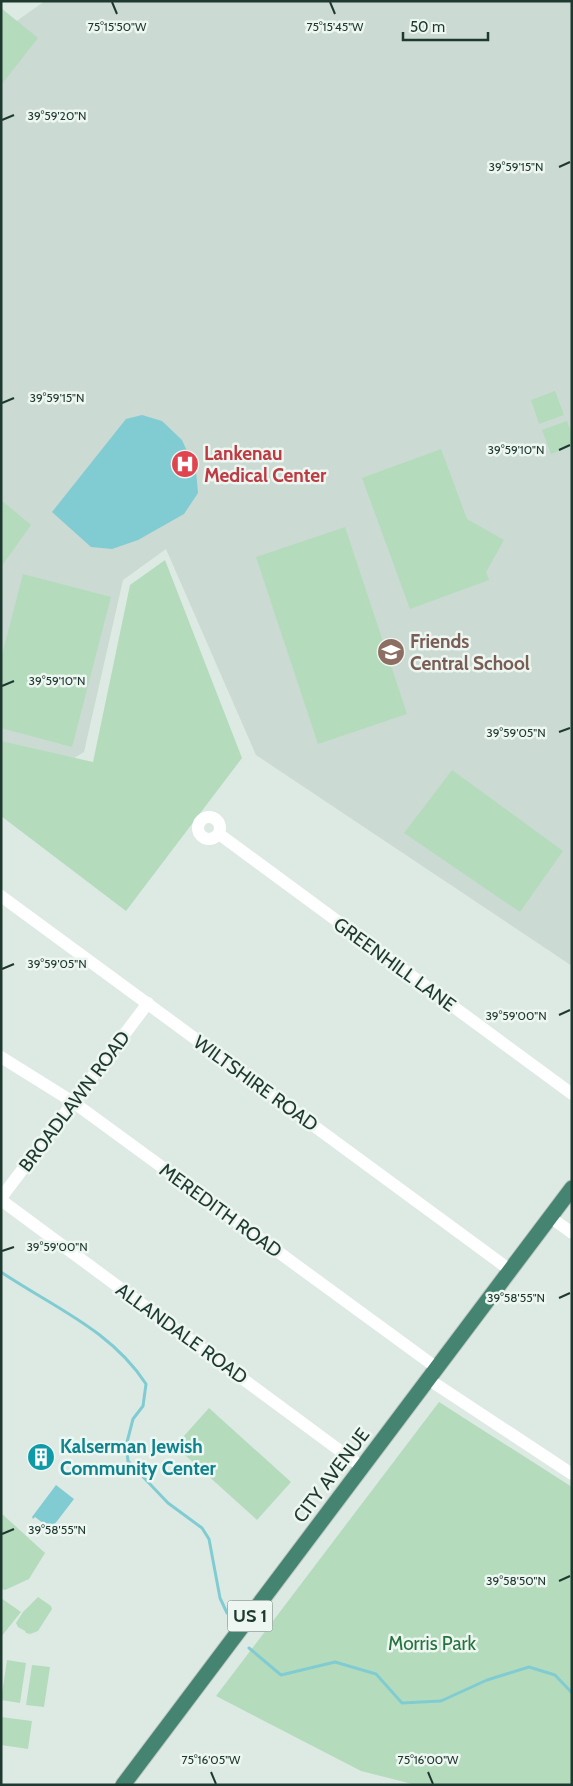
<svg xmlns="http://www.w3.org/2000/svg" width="573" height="1786" viewBox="0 0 573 1786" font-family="Cabin,sans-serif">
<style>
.built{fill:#cbdad2}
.green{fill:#b4dcbc}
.water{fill:#81ccd2}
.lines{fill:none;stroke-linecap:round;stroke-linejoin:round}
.stream{stroke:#81ccd2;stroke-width:3}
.trunk-casing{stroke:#bcc4c1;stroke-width:17}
.minor{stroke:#fff;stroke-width:12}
.trunk{stroke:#448470;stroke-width:15}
.ticks{fill:none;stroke:#1e3930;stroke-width:2}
.labels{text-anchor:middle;stroke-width:5;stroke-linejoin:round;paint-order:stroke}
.shield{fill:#edf6f1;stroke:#5c726a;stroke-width:1}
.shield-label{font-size:18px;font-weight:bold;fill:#1e3930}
.health-label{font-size:19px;font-weight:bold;fill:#be3a42;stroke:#edf6f1;text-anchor:start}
.education-label{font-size:19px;font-weight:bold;fill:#785e54;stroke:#edf6f1;text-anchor:start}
.street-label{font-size:19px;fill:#1e3930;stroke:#edf6f1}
.culture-label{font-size:19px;font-weight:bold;fill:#0d838f;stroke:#edf6f1;text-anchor:start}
.park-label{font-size:19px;fill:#27723e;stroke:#edf6f1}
.ticks-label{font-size:12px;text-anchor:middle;fill:#1e3930;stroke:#edf6f1;stroke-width:5;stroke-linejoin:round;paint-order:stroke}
</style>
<rect width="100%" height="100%" fill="#ddeae3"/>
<!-- built -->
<path class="built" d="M 45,1 L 572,1 L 572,966 L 256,755 L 166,549 L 123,580 L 84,752 L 20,791 L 1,775 L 1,44 L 18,20 Z"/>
<!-- green -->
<g class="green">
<path d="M 1,8 L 38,38 L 1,85 Z"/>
<path d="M 555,391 L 564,415 L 539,424 L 531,400 Z"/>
<path d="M 567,421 L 572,435 L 572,446 L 551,454 L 542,430 Z"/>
<path d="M 441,449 L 467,519 L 504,540 L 486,572 L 489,580 L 410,609 L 362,478 Z"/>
<path d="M 1,500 L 31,525 L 1,567 Z"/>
<path d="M 345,527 L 407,714 L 318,744 L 256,557 Z"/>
<path d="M 165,560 L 242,758 L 126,911 L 1,816 L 1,741 L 93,762 L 130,585 Z"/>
<path d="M 23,574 L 111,597 L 72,747 L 1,728 L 1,659 Z"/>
<path d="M 452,770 L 563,851 L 520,912 L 404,833 Z"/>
<path d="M 439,1402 L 572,1487 L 572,1785 L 416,1785 L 361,1771 L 216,1696 Z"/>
<path d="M 209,1408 L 291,1482 L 257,1520 L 175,1446 Z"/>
<path d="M 1,1513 L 45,1553 L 29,1579 L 5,1590 L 1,1589 Z"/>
<path d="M 38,1597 L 51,1606 L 52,1609 L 38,1631 L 30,1634 L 26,1633 L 25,1631 L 18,1627 L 16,1623 L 23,1612 Z"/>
<path d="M 1,1598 L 21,1612 L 1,1637 Z"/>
<path d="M 7,1660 L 26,1663 L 20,1703 L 1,1700 Z"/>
<path d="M 32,1665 L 50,1667 L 44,1707 L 26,1705 Z"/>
<path d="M 1,1717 L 32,1721 L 28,1749 L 1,1745 Z"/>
</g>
<!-- water -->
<g class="water">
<path d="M 142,415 L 162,421 L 182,440 L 196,471 L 198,493 L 184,514 L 138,540 L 112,549 L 91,547 L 52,512 L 126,419 Z"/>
<path d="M 56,1485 L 74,1499 L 51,1529 L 35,1517 L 33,1519 L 32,1517 Z"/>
</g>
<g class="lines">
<!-- stream -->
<g class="stream">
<path d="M 1,1272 C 53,1307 111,1330 146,1384 L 143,1406 L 133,1419 L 126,1446 L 128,1461 L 168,1503 L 202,1528 L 209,1539 L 220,1598 L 227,1613"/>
<path d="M 249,1648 L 281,1675 L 335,1662 L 376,1674 L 402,1703 L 441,1701 L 487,1680 L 529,1667 L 555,1675 L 572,1693"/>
</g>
<!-- trunk casing -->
<g class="trunk-casing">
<path id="trunk" d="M 123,1785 L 572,1188"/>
</g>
<!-- minor -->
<g class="minor">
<circle cx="209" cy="828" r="11"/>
<path d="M 219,834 L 572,1094"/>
<path d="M 1,896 L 510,1270"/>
<path d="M 1,1057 L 73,1102 L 437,1368"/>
<path d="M 1,1198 L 148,1003"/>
<path d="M 1,1200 L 362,1467"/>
<path d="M 550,1217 L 572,1233"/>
<path d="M 428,1379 L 572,1474"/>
</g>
<!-- trunk -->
<use href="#trunk" class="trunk"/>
</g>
<!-- ticks -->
<path class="ticks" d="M 112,2 L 117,14M 330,2 L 335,14M 2,120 L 14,115M 559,167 L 570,162M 2,403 L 14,398M 559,450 L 570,445M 2,686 L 14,681M 559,732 L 570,728M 2,969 L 14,964M 559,1015 L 570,1010M 2,1251 L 14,1247M 559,1298 L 570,1293M 2,1534 L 14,1529M 559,1581 L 570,1576M 211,1772 L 216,1784M 428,1772 L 433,1784"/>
<!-- icons -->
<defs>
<g id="hospital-disc" transform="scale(1.4375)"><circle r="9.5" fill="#e0444e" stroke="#edf6f1"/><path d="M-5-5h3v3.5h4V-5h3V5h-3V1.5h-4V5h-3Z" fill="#fff"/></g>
<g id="school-disc" transform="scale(1.4375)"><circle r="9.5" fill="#8d6e63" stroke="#edf6f1"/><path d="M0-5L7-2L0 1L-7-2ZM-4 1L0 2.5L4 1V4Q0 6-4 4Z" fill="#fff"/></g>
<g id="building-disc" transform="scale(1.4375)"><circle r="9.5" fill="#0f9aa8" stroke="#edf6f1"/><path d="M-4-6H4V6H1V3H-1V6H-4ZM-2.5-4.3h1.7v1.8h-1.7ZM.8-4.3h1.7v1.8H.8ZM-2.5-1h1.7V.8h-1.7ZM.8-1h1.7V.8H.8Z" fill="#fff"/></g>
</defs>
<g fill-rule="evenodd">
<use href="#hospital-disc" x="185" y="464"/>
<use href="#school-disc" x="391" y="652"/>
<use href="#building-disc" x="41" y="1457"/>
</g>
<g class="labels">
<!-- shield labels -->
<rect class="shield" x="227.5" y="1600.5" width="45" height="31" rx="4"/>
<g class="shield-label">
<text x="250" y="1622">US 1</text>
</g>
<!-- health labels -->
<g class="health-label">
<text x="204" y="460">Lankenau<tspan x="204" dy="22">Medical Center</tspan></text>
</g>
<!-- education labels -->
<g class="education-label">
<text x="410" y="648">Friends<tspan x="410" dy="22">Central School</tspan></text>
</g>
<!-- street labels -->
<g class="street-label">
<text transform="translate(395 964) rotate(36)" y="7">GREENHILL LANE</text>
<text transform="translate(256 1083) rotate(36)" y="7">WILTSHIRE ROAD</text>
<text transform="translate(74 1101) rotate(-53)" y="7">BROADLAWN ROAD</text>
<text transform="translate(221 1210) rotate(36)" y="7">MEREDITH ROAD</text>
<text transform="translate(182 1333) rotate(36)" y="7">ALLANDALE ROAD</text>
<text transform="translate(331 1475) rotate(-53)" y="7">CITY AVENUE</text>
</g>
<!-- culture labels -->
<g class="culture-label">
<text x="60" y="1453">Kalserman Jewish<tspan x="60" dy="22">Community Center</tspan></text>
</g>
<!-- park labels -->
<g class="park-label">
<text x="432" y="1650">Morris Park</text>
</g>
</g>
<g class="ticks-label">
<text x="117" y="31">75°15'50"W</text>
<text x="335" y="31">75°15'45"W</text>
<text x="57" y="120">39°59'20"N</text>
<text x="516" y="171">39°59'15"N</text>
<text x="57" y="402">39°59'15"N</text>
<text x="516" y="454">39°59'10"N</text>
<text x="57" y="685">39°59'10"N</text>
<text x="516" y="737">39°59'05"N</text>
<text x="57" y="968">39°59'05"N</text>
<text x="516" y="1020">39°59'00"N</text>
<text x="57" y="1251">39°59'00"N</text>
<text x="516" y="1302">39°58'55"N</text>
<text x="57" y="1534">39°58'55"N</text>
<text x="516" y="1585">39°58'50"N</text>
<text x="211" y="1764">75°16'05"W</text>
<text x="428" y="1764">75°16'00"W</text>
</g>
<!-- border -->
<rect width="573" height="1786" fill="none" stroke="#1e3930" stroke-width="5"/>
<!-- scale -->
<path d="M403 32v8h85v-8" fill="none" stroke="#1e3930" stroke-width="2.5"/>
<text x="410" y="32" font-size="15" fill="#1e3930" stroke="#edf6f1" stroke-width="4" paint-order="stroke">50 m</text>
</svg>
